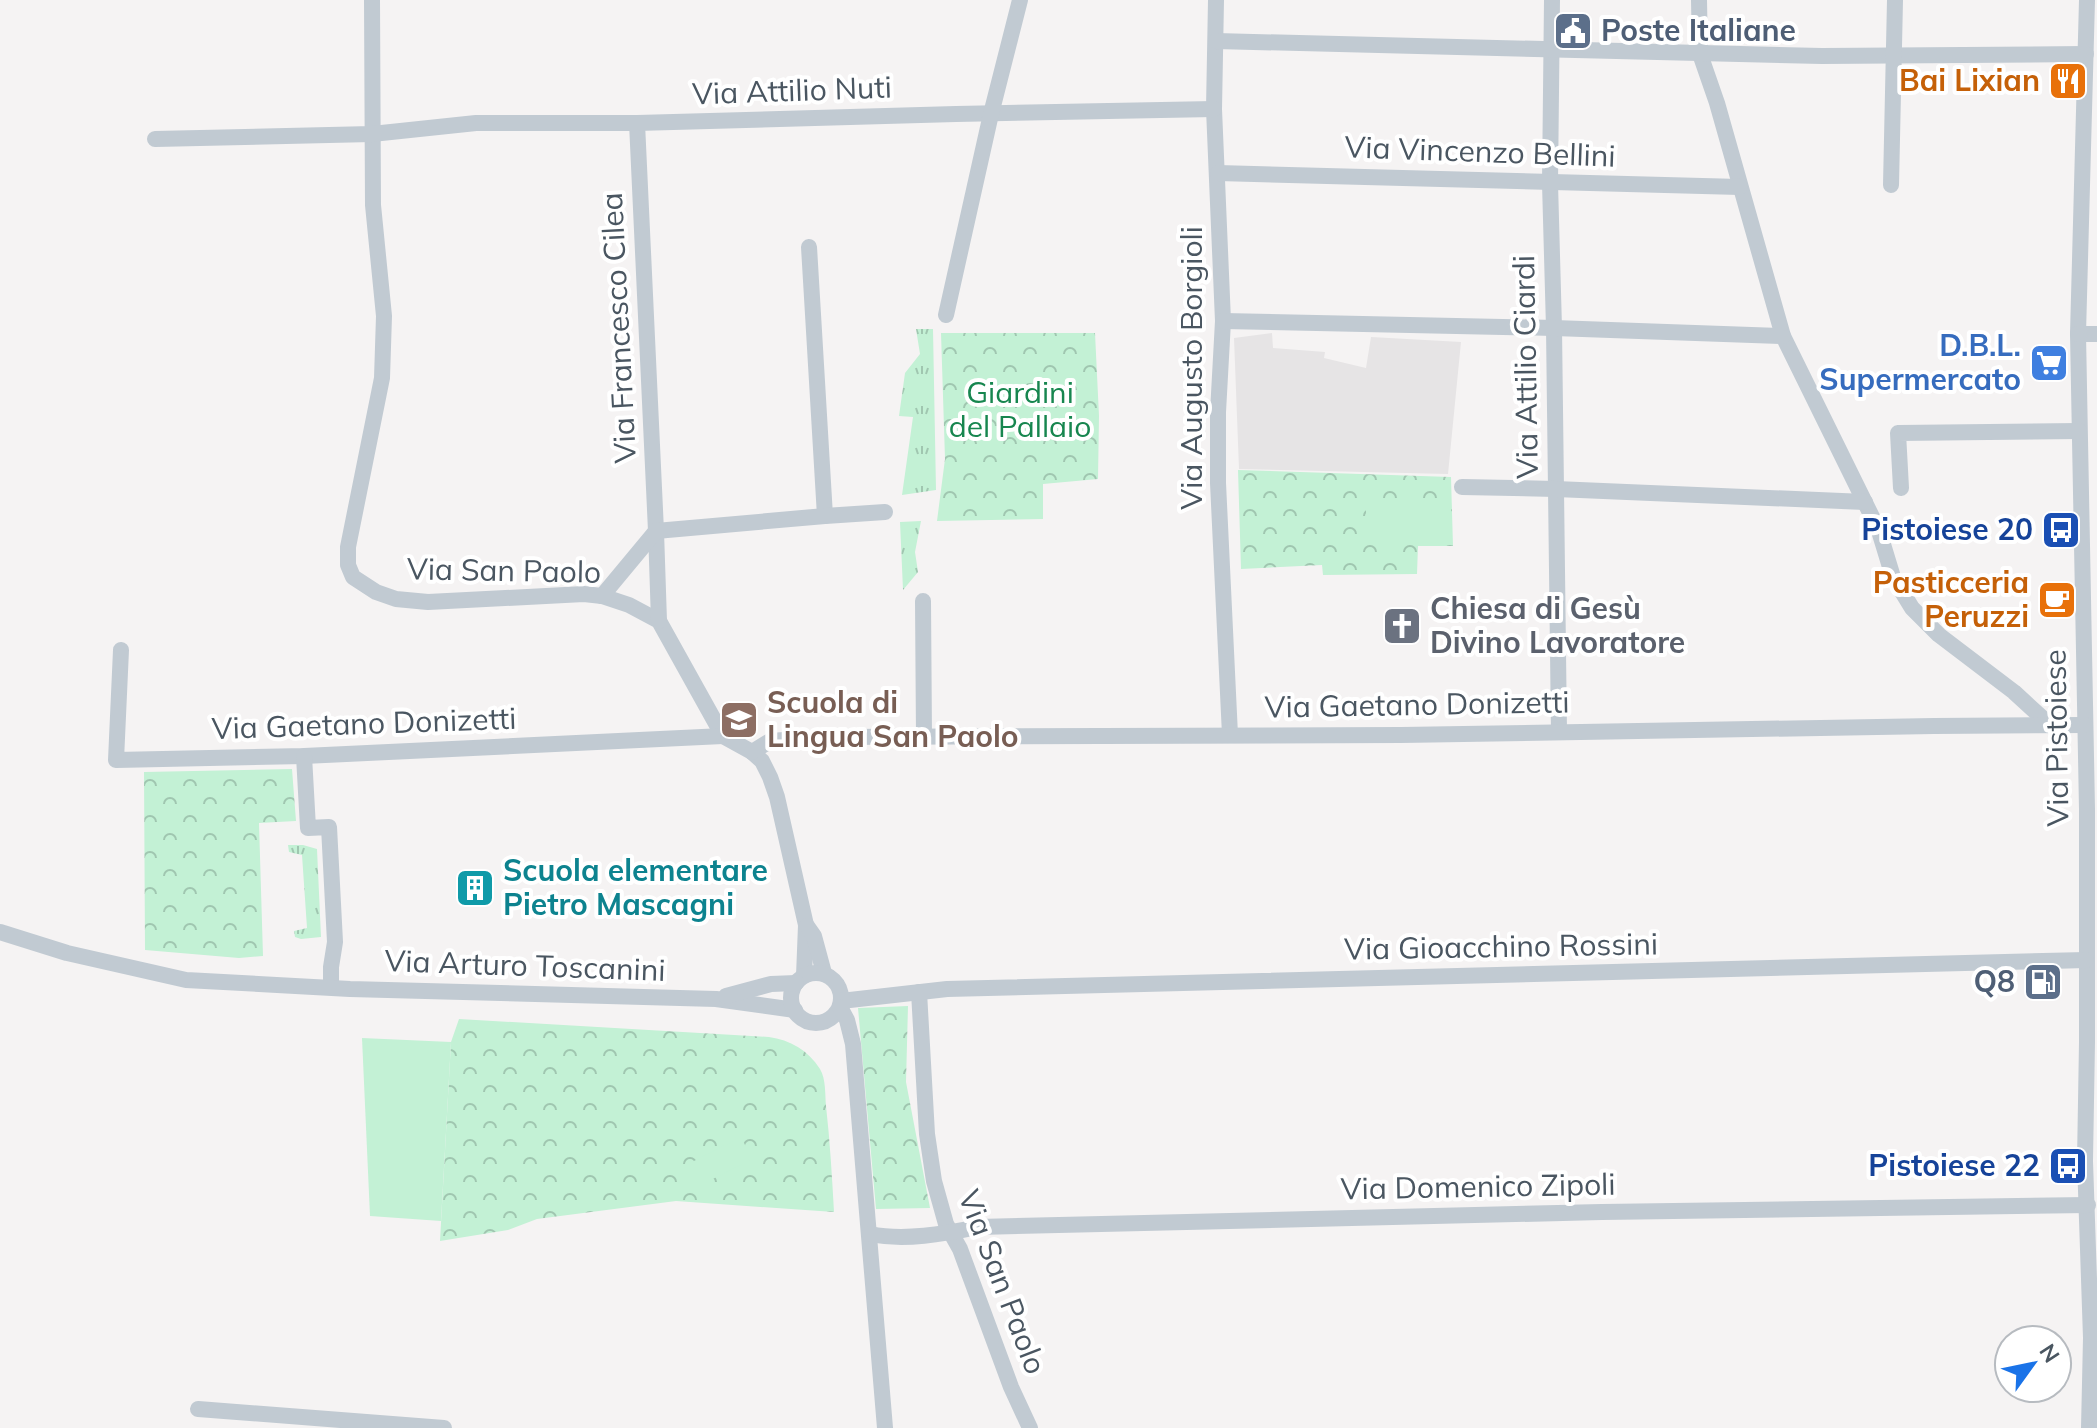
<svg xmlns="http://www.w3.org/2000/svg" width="2097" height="1428" viewBox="0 0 2097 1428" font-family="Mulish,sans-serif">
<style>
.education{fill:#e6e4e5}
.grass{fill:url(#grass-tufts)}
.forest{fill:url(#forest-crowns)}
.garden{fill:#c3f1d5}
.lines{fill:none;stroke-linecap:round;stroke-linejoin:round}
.minor{stroke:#c1cad2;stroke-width:16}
.labels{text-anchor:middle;stroke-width:8;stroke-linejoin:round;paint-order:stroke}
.service-label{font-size:30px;font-weight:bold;fill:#4e5e75;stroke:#fff;text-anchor:start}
.food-label{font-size:30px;font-weight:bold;fill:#c56008;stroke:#fff;text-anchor:end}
.street-label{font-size:30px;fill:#4a5661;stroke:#fff}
.shop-label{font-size:30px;font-weight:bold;fill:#366cbe;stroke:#fff;text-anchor:end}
.park-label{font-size:30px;fill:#17864f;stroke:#fff}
.transit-label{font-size:30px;font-weight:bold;fill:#164399;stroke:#fff;text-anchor:end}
.worship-label{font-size:30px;font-weight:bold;fill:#5b616d;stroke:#fff;text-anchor:start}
.education-label{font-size:30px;font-weight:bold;fill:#785e54;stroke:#fff;text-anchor:start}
.culture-label{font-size:30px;font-weight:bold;fill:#0d838f;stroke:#fff;text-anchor:start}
</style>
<defs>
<pattern id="grass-tufts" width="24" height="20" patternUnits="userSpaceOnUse" patternTransform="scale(2)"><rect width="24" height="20" fill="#c3f1d5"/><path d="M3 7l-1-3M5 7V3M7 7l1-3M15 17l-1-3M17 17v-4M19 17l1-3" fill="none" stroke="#a0c6b0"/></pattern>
<pattern id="forest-crowns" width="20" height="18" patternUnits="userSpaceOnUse" patternTransform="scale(2)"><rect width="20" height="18" fill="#c3f1d5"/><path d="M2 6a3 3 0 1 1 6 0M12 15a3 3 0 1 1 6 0" fill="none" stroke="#a0c6b0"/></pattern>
</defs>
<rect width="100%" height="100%" fill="#f5f3f3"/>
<!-- education -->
<path class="education" d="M 1272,333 L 1273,348 L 1325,352 L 1324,358 L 1366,368 L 1371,337 L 1461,342 L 1448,474 L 1239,469 L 1234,338 Z"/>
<!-- grass -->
<g class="grass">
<path d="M 916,329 L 933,329 L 936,490 L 902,495 L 913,417 L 899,416 L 905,373 L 920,354 Z"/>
<path d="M 921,521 L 915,552 L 918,572 L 903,590 L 900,522 Z"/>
<path d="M 288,845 L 303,845 L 317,849 L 321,937 L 301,939 L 295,937 L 294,931 L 307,928 L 302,855 L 289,852 Z"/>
</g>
<!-- forest -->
<g class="forest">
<path d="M 941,333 L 1095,333 L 1099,416 L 1098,479 L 1043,484 L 1043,519 L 937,521 L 945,459 Z"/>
<path d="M 1238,470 L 1451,477 L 1453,546 L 1418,546 L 1417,574 L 1323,575 L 1322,565 L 1241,569 Z"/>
<path d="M 292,769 L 296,821 L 259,823 L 263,956 L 239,958 L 145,950 L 144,772 Z"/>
<path d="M 908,1006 L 906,1082 L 930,1208 L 876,1209 L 858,1008 Z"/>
<path d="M 459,1019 L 769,1037 C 790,1040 808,1050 820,1069 C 826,1079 825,1094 826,1106 C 830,1141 832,1177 834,1212 L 676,1201 L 537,1219 L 508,1230 L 440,1241 L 451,1042 Z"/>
</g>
<!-- garden -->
<g class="garden">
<path d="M 1366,502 L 1451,502 L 1452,543 L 1366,543 Z"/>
<path d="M 362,1038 L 451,1042 L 441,1221 L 370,1216 Z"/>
<path d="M 741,1137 L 752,1159 L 703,1184 L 692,1162 Z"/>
</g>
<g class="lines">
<!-- minor -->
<g class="minor">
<path d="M 372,0 L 373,205 L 384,316 L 382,378 L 348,547 L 348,565 L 353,577 L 376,592 L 396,599 L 428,602 L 584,594 L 602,596 L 629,605 L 659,621 L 723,736 L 752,752 L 762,761 L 770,777 L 777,797 L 806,925 L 804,976"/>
<path d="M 1216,0 L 1214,109 L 1223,321 L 1218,412 L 1218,483 L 1230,735"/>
<path d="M 1552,0 L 1550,183 L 1554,328 L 1559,732"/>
<path d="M 1699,0 L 1700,54 L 1717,103 L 1783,336 L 1879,531 L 1893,577 L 1912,608 L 1939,635 L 2014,692 L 2050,725"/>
<path d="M 2087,0 L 2078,334 L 2087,809 L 2087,1042 L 2085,1161 L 2091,1338 L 2089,1428"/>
<path d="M 1216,41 L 1822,56 L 2086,54"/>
<path d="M 637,123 L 656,531 L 659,621"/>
<path d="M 155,139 L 372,134 L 476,123 L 637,123 L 956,114 L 1214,109"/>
<path d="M 1218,173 L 1740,187"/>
<path d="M 1891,185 L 1895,0"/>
<path d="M 809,247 L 825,516"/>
<path d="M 946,315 L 991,114 L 1020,0"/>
<path d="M 1223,321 L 1554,328 L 1783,336"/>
<path d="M 2078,334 L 2097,334"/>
<path d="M 1462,487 L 1556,489 L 1865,502"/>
<path d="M 1901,488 L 1898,433 L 2079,431"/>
<path d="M 602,596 L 656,531 L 825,516 L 885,512"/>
<path d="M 923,601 L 924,737"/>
<path d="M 121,650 L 116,760 L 304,756 L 723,736"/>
<path d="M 752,752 L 770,741 L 827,737 L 1401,735 L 1934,726 L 2085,725"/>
<path d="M 304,756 L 308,828 L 329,827 L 335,942 L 331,967 L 331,987"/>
<path d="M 807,926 L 814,936 L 824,973"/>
<path d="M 0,932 L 67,953 L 186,980 L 350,989 L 716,999 L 795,1010"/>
<circle cx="816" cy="998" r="25"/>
<path d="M 919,992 L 927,1134 L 934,1181 L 946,1224 L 960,1249 L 1011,1387 L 1030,1428"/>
<path d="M 726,996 L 771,984 L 796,983"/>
<path d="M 841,1001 L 947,989 L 2086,960"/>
<path d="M 840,1007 L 847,1020 L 853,1044 L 885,1428"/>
<path d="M 870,1234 C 904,1241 944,1234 978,1227 L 1602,1212 L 2088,1205"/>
<path d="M 198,1409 L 444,1428"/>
</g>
</g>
<!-- icons -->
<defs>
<g id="civic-square" transform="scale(2)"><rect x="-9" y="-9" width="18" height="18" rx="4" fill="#5c6f8a" stroke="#fff"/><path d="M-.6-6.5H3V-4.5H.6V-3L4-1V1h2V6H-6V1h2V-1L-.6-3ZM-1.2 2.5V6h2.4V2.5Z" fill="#fff"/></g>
<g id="restaurant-square" transform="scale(2)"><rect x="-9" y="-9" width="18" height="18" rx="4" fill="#e8710a" stroke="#fff"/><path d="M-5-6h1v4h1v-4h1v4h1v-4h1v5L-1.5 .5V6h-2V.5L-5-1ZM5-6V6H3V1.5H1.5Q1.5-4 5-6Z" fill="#fff"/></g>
<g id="supermarket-square" transform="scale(2)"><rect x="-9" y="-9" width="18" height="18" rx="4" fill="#3f7fe0" stroke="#fff"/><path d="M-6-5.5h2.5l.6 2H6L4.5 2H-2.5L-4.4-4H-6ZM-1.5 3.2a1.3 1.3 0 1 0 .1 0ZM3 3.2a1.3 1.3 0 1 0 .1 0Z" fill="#fff"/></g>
<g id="bus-square" transform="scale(2)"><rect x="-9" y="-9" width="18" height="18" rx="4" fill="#1a4fb4" stroke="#fff"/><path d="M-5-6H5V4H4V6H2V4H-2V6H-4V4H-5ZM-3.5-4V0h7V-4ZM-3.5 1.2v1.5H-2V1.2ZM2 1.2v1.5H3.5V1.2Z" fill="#fff"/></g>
<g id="cafe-square" transform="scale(2)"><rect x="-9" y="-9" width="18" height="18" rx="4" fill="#e8710a" stroke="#fff"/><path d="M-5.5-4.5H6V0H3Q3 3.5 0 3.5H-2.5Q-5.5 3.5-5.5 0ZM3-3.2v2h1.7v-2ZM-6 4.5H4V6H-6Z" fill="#fff"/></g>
<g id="church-square" transform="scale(2)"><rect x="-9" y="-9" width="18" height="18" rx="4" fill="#6b7280" stroke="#fff"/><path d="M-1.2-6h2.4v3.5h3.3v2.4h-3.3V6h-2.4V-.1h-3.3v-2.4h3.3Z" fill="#fff"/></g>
<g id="school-square" transform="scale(2)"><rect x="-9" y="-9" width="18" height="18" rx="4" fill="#8d6e63" stroke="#fff"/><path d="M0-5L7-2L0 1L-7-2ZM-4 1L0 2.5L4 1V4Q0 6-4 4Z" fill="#fff"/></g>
<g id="building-square" transform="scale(2)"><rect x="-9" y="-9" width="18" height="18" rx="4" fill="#0f9aa8" stroke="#fff"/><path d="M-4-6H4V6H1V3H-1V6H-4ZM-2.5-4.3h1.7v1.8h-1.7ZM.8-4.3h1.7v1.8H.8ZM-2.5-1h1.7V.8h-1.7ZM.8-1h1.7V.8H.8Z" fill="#fff"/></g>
<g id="fuel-square" transform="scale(2)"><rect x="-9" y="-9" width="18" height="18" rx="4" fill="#5c6f8a" stroke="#fff"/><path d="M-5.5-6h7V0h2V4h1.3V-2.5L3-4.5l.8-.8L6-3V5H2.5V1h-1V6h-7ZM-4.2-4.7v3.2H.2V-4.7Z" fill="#fff"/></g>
</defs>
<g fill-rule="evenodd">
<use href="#civic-square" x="1573" y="31"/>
<use href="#restaurant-square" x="2068" y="81"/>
<use href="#supermarket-square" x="2049" y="363"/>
<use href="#bus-square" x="2061" y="530"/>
<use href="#cafe-square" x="2057" y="600"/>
<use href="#church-square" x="1402" y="626"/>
<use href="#school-square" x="739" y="720"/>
<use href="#building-square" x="475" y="888"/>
<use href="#fuel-square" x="2043" y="982"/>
<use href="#bus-square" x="2068" y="1166"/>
</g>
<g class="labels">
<!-- service labels -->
<g class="service-label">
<text x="1601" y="41">Poste Italiane</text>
<text x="2015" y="992" text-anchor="end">Q8</text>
</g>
<!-- food labels -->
<g class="food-label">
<text x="2040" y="91">Bai Lixian</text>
<text x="2029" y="593">Pasticceria<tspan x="2029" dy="34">Peruzzi</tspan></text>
</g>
<!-- street labels -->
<g class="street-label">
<text transform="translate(792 91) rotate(-2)" y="10">Via Attilio Nuti</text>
<text transform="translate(1480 152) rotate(2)" y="10">Via Vincenzo Bellini</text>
<text transform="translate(619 328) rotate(-93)" y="10">Via Francesco Cilea</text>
<text transform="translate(1526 367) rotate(-91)" y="10">Via Attilio Ciardi</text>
<text transform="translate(1192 368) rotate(-90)" y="10">Via Augusto Borgioli</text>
<text transform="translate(504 571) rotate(1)" y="10">Via San Paolo</text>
<text transform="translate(1417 705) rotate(-1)" y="10">Via Gaetano Donizetti</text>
<text transform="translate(364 724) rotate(-2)" y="10">Via Gaetano Donizetti</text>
<text transform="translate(2057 738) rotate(-91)" y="10">Via Pistoiese</text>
<text transform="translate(1501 947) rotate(-1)" y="10">Via Gioacchino Rossini</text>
<text transform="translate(525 966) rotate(2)" y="10">Via Arturo Toscanini</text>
<text transform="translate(1478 1187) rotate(-1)" y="10">Via Domenico Zipoli</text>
<text transform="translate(1002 1282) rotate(69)" y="10">Via San Paolo</text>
</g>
<!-- shop labels -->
<g class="shop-label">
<text x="2021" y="356">D.B.L.<tspan x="2021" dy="34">Supermercato</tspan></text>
</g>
<!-- park labels -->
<g class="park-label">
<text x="1020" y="403">Giardini<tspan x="1020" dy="34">del Pallaio</tspan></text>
</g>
<!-- transit labels -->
<g class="transit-label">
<text x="2033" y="540">Pistoiese 20</text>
<text x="2040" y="1176">Pistoiese 22</text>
</g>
<!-- worship labels -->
<g class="worship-label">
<text x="1430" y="619">Chiesa di Gesù<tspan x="1430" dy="34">Divino Lavoratore</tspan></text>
</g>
<!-- education labels -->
<g class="education-label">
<text x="767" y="713">Scuola di<tspan x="767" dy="34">Lingua San Paolo</tspan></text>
</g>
<!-- culture labels -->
<g class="culture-label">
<text x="503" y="881">Scuola elementare<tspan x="503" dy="34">Pietro Mascagni</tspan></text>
</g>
</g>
<!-- north arrow -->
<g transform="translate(2033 1364) rotate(57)"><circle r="38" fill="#ffffff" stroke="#b7bbc0" stroke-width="2"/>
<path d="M0-6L14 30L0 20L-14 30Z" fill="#1a73e8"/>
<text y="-12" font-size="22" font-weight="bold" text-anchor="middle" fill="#4a5661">N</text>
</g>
</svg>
